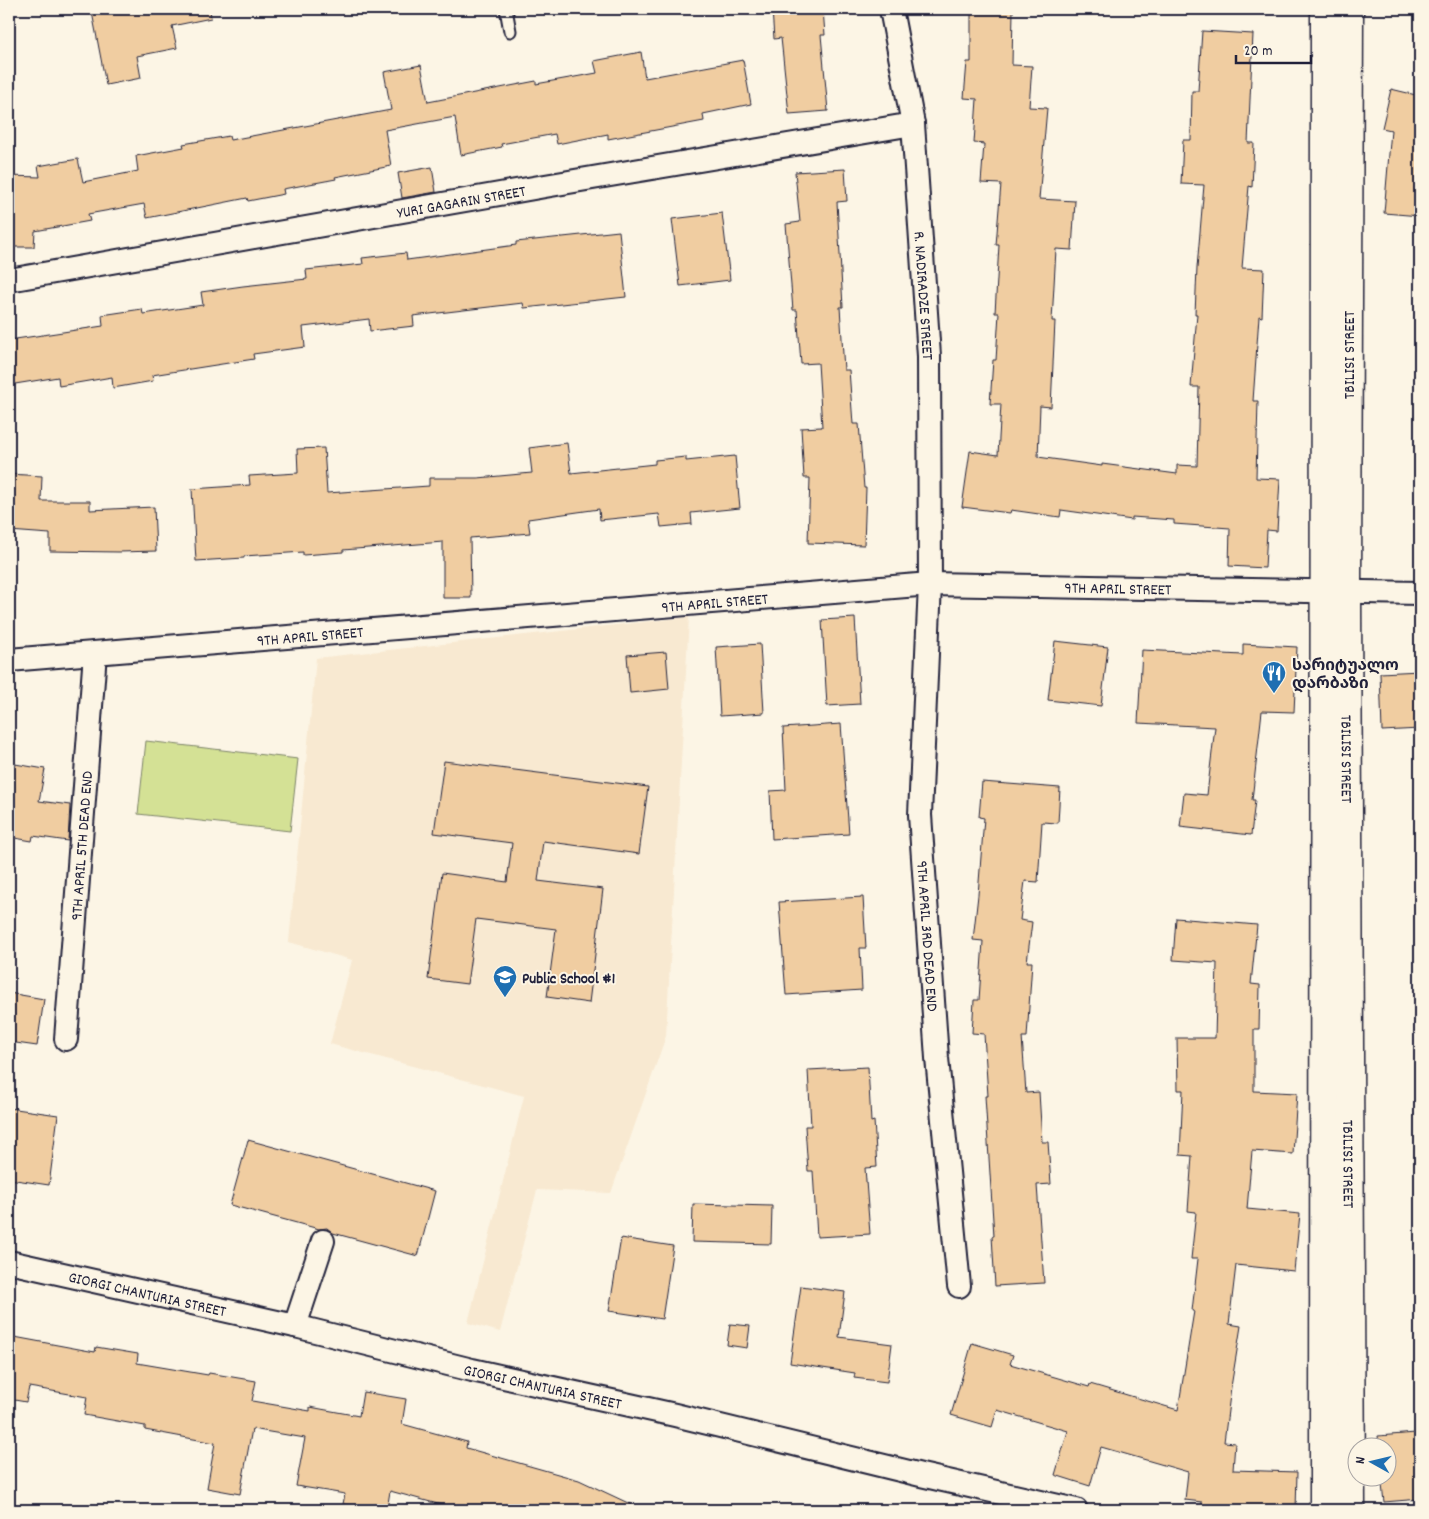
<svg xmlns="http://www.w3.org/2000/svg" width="1429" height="1519" viewBox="0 0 1429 1519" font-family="Dekko,'Noto Sans Georgian',sans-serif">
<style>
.built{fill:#f8e9d1}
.green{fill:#d4e195;stroke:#7b8268}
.building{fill:#f0cda1;stroke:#22223b}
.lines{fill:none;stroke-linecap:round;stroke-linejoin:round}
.lane-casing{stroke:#22223b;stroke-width:15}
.street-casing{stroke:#22223b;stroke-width:26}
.secondary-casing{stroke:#22223b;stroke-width:31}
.lane{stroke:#fcf5e5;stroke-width:11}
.street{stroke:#fcf5e5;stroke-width:22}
.secondary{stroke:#fcf5e5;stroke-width:28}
.labels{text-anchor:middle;stroke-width:4;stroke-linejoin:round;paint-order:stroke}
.street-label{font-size:16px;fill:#22223b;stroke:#fcf5e5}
.poi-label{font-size:16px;font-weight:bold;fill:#22223b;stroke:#fcf5e5;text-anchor:start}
</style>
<rect width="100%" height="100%" fill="#fcf5e5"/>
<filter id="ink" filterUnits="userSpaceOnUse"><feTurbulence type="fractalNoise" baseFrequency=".02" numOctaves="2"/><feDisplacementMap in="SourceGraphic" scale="10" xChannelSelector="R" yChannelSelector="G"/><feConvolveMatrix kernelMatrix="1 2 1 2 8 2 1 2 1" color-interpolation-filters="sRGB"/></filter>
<g filter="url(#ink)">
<!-- built -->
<path class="built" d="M 689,617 L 666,1036 L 611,1193 L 537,1190 L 500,1332 L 468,1323 L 524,1096 L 330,1044 L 352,960 L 289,942 L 316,658 Z"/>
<!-- green -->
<path class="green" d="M 146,741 L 298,759 L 290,831 L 138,814 Z"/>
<!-- building -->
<g class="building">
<path d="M 106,9 L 210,9 L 211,18 L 172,26 L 177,48 L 137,56 L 141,78 L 106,85 L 92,12 Z"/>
<path d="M 772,9 L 823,9 L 825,35 L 821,35 L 828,111 L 789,114 L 781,38 L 774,39 Z"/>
<path d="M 971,9 L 1013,9 L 1012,65 L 1032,66 L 1029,107 L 1047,108 L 1039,199 L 1075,201 L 1072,250 L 1056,249 L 1052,321 L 1055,321 L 1051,407 L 1040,406 L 1038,457 L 1102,466 L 1102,464 L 1177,474 L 1177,465 L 1197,466 L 1199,387 L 1191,387 L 1197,314 L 1195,314 L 1197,268 L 1204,185 L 1181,184 L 1183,140 L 1191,140 L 1192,91 L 1198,91 L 1202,31 L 1253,34 L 1248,143 L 1254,143 L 1252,187 L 1249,186 L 1242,268 L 1264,269 L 1262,317 L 1259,316 L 1253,401 L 1258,401 L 1256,478 L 1280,479 L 1277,531 L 1267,530 L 1265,568 L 1229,566 L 1230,528 L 1174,524 L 1174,520 L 1132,517 L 1132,520 L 1061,510 L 1060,517 L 1011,510 L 1010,513 L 962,507 L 970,451 L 998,455 L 1001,404 L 990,404 L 993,360 L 996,360 L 999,313 L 995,313 L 999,245 L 996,245 L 1001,184 L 981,183 L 984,144 L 974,143 L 977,99 L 964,98 L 967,62 L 971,62 Z"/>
<path d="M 641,52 L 645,78 L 743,60 L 751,104 L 703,114 L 704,121 L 608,139 L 608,134 L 557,144 L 555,134 L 501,144 L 502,147 L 461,155 L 455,117 L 385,130 L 391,166 L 335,177 L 336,179 L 283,189 L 284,194 L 248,201 L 247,198 L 147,218 L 144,204 L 88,214 L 90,221 L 35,231 L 34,247 L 9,247 L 9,176 L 40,177 L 38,166 L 78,159 L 83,182 L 138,171 L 136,156 L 184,147 L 183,144 L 229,136 L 230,140 L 391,110 L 384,72 L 421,65 L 428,102 L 536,81 L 536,84 L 597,73 L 594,61 Z"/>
<path d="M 1391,89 L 1420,96 L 1420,216 L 1384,213 L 1391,130 L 1382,128 Z"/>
<path d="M 432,167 L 436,192 L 402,198 L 398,173 Z"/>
<path d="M 845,169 L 847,201 L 837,202 L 843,307 L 840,307 L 844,370 L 849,370 L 853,424 L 859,424 L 864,488 L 866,488 L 864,545 L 808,543 L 810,478 L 804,478 L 801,428 L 822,427 L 818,363 L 801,364 L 797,310 L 793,310 L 786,224 L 800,222 L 795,172 Z"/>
<path d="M 722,213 L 730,280 L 680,286 L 672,219 Z"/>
<path d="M 619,231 L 626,297 L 524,308 L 523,303 L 413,316 L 414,326 L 370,331 L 369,319 L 303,327 L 305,347 L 253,354 L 254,359 L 152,375 L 153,381 L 113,388 L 112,377 L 59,386 L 58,377 L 9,385 L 9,340 L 103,326 L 102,315 L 142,309 L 143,314 L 203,305 L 201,292 L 243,286 L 307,279 L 306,270 L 363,264 L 362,258 L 406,253 L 407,260 L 516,245 L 516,242 Z"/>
<path d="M 567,443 L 571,473 L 655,464 L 655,460 L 686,457 L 686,461 L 735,456 L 740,508 L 691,513 L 692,524 L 661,527 L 659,514 L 600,520 L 599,509 L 528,519 L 530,533 L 470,538 L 471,598 L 443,598 L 443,542 L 343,550 L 343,552 L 303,555 L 303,552 L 244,556 L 244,558 L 196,561 L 192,489 L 250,485 L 249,476 L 298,473 L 297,449 L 324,448 L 327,493 L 429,486 L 429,478 L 478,478 L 532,473 L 529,448 Z"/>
<path d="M 9,474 L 42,476 L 41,501 L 90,501 L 90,510 L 154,507 L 156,551 L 119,552 L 50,551 L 50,534 L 9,531 Z"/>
<path d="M 855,618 L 860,704 L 827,706 L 822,620 Z"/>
<path d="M 1055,641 L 1108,647 L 1101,706 L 1048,700 Z"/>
<path d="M 760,644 L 764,713 L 720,716 L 716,647 Z"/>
<path d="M 1243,644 L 1297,647 L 1294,712 L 1262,711 L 1252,800 L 1255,800 L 1251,835 L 1180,827 L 1184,793 L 1207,795 L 1215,727 L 1138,723 L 1142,650 L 1243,655 Z"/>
<path d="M 666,652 L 669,689 L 630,693 L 627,655 Z"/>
<path d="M 1420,671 L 1420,729 L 1382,731 L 1380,673 Z"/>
<path d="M 841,724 L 849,834 L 772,839 L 770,791 L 786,790 L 783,728 Z"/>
<path d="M 444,761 L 648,787 L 639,854 L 543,841 L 538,881 L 603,889 L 589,1003 L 547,997 L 556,929 L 476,919 L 467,984 L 428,979 L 442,873 L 507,882 L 512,843 L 434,833 Z"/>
<path d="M 9,763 L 45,769 L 39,801 L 70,805 L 68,841 L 33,836 L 32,841 L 9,837 Z"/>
<path d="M 982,782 L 1060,788 L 1058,823 L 1042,822 L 1038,882 L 1025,881 L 1020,920 L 1032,922 L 1027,962 L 1032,962 L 1027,1037 L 1022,1037 L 1026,1093 L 1039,1092 L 1042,1142 L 1048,1142 L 1051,1184 L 1037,1185 L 1044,1283 L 995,1286 L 992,1236 L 994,1236 L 985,1096 L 988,1096 L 984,1034 L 972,1033 L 974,1000 L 979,1000 L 983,941 L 973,940 L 978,895 L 984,818 L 979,817 Z"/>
<path d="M 863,897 L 866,948 L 860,948 L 862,990 L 786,995 L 779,902 Z"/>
<path d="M 1176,918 L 1257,925 L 1251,984 L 1260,985 L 1259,1029 L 1254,1029 L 1254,1091 L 1297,1093 L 1293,1154 L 1252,1151 L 1247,1209 L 1300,1214 L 1294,1271 L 1236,1265 L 1229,1324 L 1241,1326 L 1231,1387 L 1224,1442 L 1235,1443 L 1233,1470 L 1297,1472 L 1296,1510 L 1202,1510 L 1202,1502 L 1185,1500 L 1188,1472 L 1101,1447 L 1090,1486 L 1055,1475 L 1068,1431 L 997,1410 L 992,1427 L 951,1415 L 972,1343 L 1013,1355 L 1010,1364 L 1089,1387 L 1090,1384 L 1178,1410 L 1194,1311 L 1192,1311 L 1198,1259 L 1191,1259 L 1196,1212 L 1188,1211 L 1192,1156 L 1180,1155 L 1183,1090 L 1178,1090 L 1177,1038 L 1215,1038 L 1217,963 L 1173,960 Z"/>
<path d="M 9,993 L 44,999 L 37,1046 L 9,1042 Z"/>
<path d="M 868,1067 L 871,1122 L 874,1121 L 877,1167 L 865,1168 L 870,1234 L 817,1237 L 813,1171 L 808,1171 L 805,1126 L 811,1126 L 808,1070 Z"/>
<path d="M 9,1108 L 58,1115 L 49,1185 L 9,1179 Z"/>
<path d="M 248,1140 L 435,1191 L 418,1256 L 333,1233 L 327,1228 L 319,1229 L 230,1205 Z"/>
<path d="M 693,1204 L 772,1206 L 771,1244 L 692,1242 Z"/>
<path d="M 621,1238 L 673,1246 L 662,1319 L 609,1311 Z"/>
<path d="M 801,1286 L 845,1292 L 839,1337 L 892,1344 L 887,1382 L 854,1378 L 855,1373 L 790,1363 Z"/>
<path d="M 730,1324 L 750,1326 L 747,1348 L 727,1345 Z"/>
<path d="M 9,1336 L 95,1352 L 96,1347 L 138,1354 L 137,1363 L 208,1375 L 209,1373 L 256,1381 L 252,1401 L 310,1411 L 310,1407 L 359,1416 L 363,1392 L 406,1399 L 402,1424 L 467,1442 L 466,1448 L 579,1480 L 643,1510 L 460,1510 L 390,1491 L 387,1510 L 343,1504 L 345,1494 L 296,1486 L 305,1438 L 252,1429 L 240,1494 L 207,1488 L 215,1443 L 145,1430 L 145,1426 L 84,1415 L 87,1397 L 29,1387 L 26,1402 L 9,1399 Z"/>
<path d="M 1416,1433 L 1420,1499 L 1384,1502 L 1381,1476 L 1386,1476 L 1386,1446 L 1379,1446 L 1378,1436 Z"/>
</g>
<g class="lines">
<!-- lane casing -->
<g class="lane-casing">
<path id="lane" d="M 506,9 L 510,31"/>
</g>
<!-- street casing -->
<g class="street-casing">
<g id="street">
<path id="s1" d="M 891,9 L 913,124 L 929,356 L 930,584 L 920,815 L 937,1058 L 959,1286"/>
<path id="s2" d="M 9,280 L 545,186 L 913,124"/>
<path id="s3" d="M 9,660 L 930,584 L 1420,593"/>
<path id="s4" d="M 66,1039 L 95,653"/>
<path id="s5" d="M 9,1262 L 295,1326 L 472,1370 L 675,1415 L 921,1475 L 1076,1510"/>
<path d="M 295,1326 L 323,1241"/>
</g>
</g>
<!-- secondary casing -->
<g class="secondary-casing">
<g id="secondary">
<path id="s6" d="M 1349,9 L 1347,592 L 1351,1510"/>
<path d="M 1324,1510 L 1325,9"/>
</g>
</g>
<!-- lane -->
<use href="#lane" class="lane"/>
<!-- street -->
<use href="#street" class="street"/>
<!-- secondary -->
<use href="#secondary" class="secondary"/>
</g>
</g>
<!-- icons -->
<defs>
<g id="restaurant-pin" transform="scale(1.25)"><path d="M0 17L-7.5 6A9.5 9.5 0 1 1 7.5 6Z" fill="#1f6fb2" stroke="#fcf5e5"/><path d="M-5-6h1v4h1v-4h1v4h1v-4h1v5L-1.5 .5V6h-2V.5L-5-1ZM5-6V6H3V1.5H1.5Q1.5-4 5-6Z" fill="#fff"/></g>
<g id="school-pin" transform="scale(1.25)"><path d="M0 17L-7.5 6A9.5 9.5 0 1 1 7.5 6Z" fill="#1f6fb2" stroke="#fcf5e5"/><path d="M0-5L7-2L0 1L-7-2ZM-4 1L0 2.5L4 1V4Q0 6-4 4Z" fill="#fff"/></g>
</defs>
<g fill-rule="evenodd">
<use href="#restaurant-pin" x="1274" y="673"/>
<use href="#school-pin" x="505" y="977"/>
</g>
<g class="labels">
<!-- street labels -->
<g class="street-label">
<text dy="6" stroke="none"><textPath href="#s2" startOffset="459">YURI GAGARIN STREET</textPath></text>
<text dy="6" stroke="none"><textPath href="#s1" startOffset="289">R. NADIRADZE STREET</textPath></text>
<text transform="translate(1348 355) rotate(-90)" y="6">TBILISI STREET</text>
<text dy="6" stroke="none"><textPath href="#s3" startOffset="1112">9TH APRIL STREET</textPath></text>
<text dy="6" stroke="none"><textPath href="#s3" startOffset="708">9TH APRIL STREET</textPath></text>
<text dy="6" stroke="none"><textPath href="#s3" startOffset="302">9TH APRIL STREET</textPath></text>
<text dy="6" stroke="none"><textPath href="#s6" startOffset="750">TBILISI STREET</textPath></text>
<text dy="6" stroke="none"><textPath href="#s4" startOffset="194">9TH APRIL 5TH DEAD END</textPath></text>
<text dy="6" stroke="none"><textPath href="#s1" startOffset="930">9TH APRIL 3RD DEAD END</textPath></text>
<text dy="6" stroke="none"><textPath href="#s6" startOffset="1155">TBILISI STREET</textPath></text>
<text dy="6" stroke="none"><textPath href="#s5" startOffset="142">GIORGI CHANTURIA STREET</textPath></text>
<text dy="6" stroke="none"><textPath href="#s5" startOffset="548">GIORGI CHANTURIA STREET</textPath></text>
</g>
<!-- poi labels -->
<g class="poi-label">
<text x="1292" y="670">სარიტუალო<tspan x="1292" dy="18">დარბაზი</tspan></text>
<text x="522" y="983">Public School #1</text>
</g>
</g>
<!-- margin -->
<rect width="1429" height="1519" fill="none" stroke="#fcf5e5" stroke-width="30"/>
<rect x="15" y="15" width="1399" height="1489" fill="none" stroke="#22223b" stroke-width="2" filter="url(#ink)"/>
<!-- north arrow -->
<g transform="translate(1372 1462) rotate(278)"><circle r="24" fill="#fcf5e5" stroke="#a5a1a1"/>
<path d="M0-4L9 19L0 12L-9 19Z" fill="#1f6fb2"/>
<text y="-8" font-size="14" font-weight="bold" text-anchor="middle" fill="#22223b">N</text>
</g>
<!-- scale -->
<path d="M1236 55v8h75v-8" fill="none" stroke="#22223b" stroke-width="2.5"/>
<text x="1244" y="55" font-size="15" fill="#22223b" stroke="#fcf5e5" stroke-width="4" paint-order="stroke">20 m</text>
</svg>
